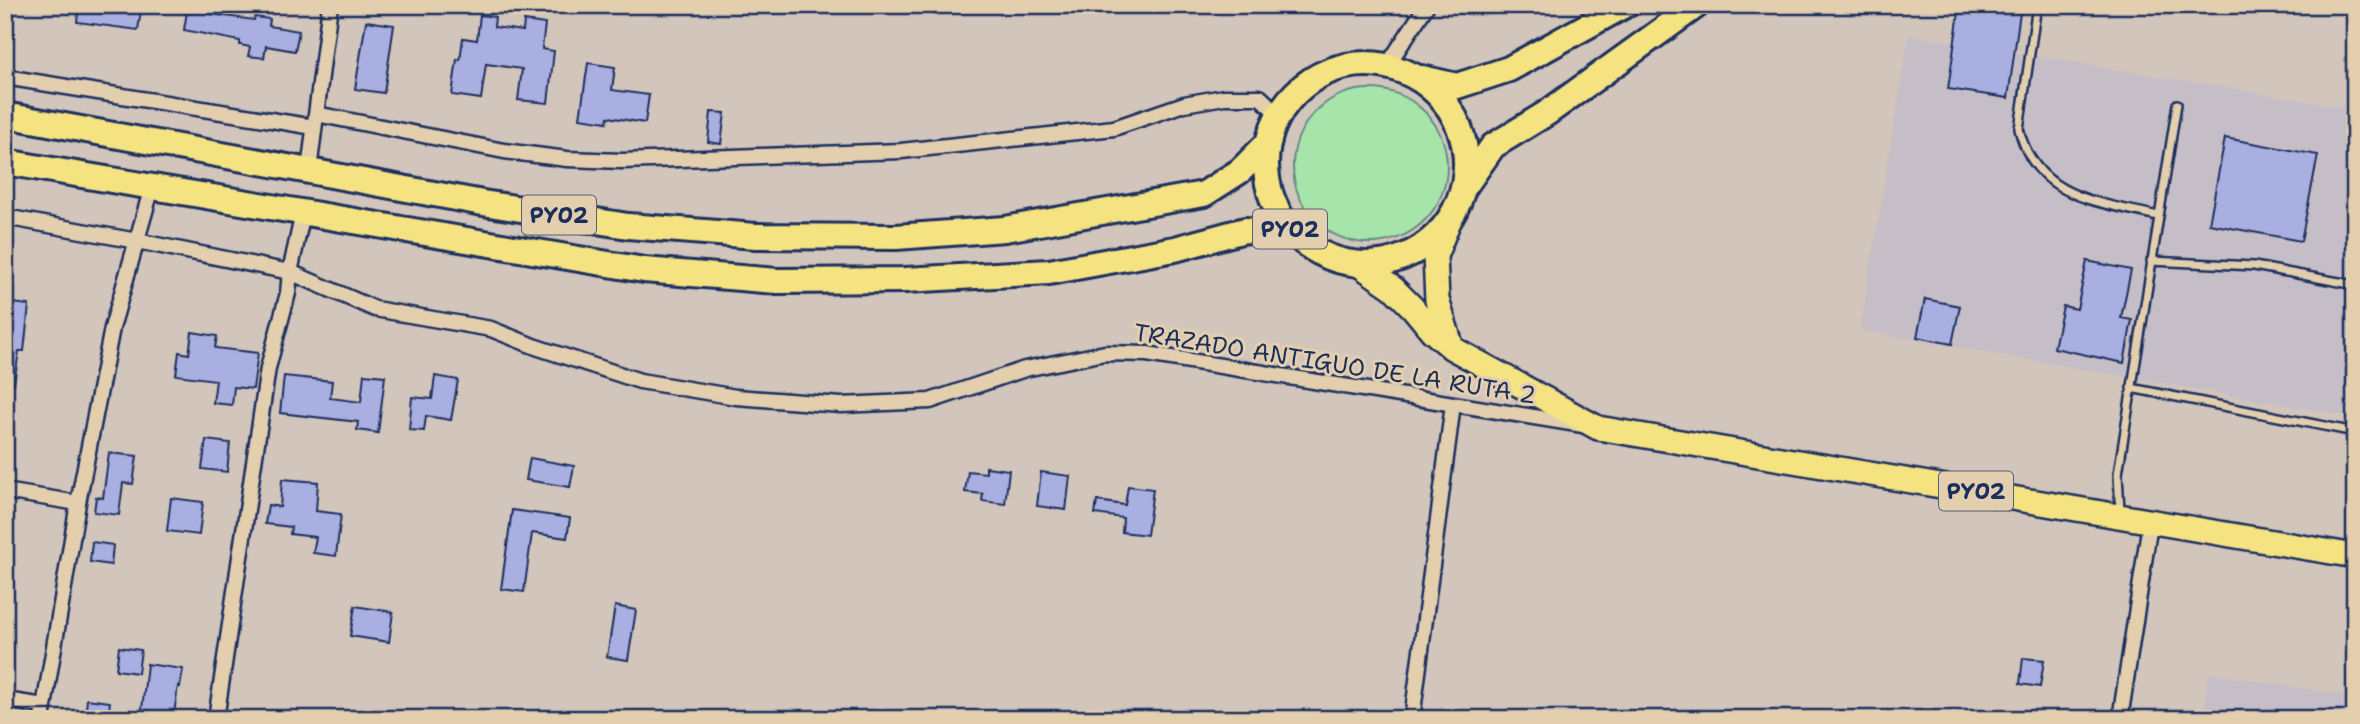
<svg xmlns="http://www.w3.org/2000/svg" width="2360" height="724" font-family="'Shantell Sans',sans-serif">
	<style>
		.built { fill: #c6bec7 }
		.green { fill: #a7e4aa; stroke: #618a84; stroke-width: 2 }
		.building { fill: #a9afe0; stroke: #1b2f5e; stroke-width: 2 }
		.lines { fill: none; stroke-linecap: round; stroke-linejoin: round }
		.service-casing { stroke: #1b2f5e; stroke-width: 12 }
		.minor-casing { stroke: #1b2f5e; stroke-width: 19 }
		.primary-casing { stroke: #1b2f5e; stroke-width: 28 }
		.trunk-casing { stroke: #1b2f5e; stroke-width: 30 }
		.service { stroke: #e3cfad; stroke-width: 7 }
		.minor { stroke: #e3cfad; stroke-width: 14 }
		.primary { stroke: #f5e382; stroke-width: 23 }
		.trunk { stroke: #f5e382; stroke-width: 24 }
		.labels { text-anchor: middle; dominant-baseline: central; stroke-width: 6; stroke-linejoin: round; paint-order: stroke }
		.shield { fill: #e3cfad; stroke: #575f76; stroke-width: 2 }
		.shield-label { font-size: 23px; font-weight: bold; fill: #1b2f5e }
		.street-label { font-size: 24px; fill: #1b2f5e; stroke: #e3cfad }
	</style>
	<rect width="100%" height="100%" fill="#d2c5bc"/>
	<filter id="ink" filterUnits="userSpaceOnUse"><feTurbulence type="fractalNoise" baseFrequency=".0143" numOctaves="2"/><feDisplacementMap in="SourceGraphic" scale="14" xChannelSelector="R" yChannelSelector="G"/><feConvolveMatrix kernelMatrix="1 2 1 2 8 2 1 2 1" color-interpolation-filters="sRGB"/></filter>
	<g filter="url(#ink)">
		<path class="built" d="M 1909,35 L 2355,109 L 2355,417 L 1860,330 Z
			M 2209,673 L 2355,697 L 2355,719 L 2202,719 Z"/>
		<path class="green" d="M1293 166a77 77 0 1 1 154 0a77 77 0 1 1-154 0Z"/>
		<path class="building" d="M 79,5 L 142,5 L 138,30 L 77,22 Z
			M 188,5 L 210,5 L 209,14 L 254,20 L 255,17 L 270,19 L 269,26 L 299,31 L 295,51 L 266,46 L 264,58 L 248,56 L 250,47 L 240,45 L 240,41 L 184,30 Z
			M 1960,5 L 2021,5 L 2008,98 L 1948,89 Z
			M 480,15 L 495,17 L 494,27 L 523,31 L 524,21 L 545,24 L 542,49 L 554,51 L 548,103 L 518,100 L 522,69 L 486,64 L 481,99 L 452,95 L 457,59 L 460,60 L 463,38 L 477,40 Z
			M 366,21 L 394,25 L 384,93 L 355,89 Z
			M 588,63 L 615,67 L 612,90 L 649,95 L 645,123 L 608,117 L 607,122 L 580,118 Z
			M 711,112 L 725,113 L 721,144 L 708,142 Z
			M 2225,138 L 2318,155 L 2301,241 L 2209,224 Z
			M 2087,261 L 2131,270 L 2121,318 L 2132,320 L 2124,363 L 2054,348 L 2063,306 L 2077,309 Z
			M 1925,299 L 1960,306 L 1952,344 L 1917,337 Z
			M 5,302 L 29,305 L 24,351 L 19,351 L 14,384 L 5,384 Z
			M 192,332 L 217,336 L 215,348 L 258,353 L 253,389 L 234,387 L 232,405 L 213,403 L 216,380 L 176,375 L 179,352 L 189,354 Z
			M 364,374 L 385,376 L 378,433 L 357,430 L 358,422 L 280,413 L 284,376 L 332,381 L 330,398 L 361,402 Z
			M 435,376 L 458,380 L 451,420 L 426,416 L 424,431 L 409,430 L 412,397 L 432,399 Z
			M 206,440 L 230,443 L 227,472 L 202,469 Z
			M 109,453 L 137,456 L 133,484 L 123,483 L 119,515 L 94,512 L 96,497 L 103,498 Z
			M 530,458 L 574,466 L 570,487 L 526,480 Z
			M 986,467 L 1009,470 L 1005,504 L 982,501 L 983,494 L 965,492 L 968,471 L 986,473 Z
			M 1041,472 L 1070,476 L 1066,510 L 1037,506 Z
			M 282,479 L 318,482 L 316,511 L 341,514 L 336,556 L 313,553 L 316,537 L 290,534 L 291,527 L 265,524 L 268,505 L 280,507 Z
			M 1128,486 L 1153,489 L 1147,535 L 1122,532 L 1123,518 L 1095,514 L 1097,501 L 1125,505 Z
			M 171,498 L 203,502 L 199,535 L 167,531 Z
			M 512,510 L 570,518 L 567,538 L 532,533 L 524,592 L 501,589 Z
			M 92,542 L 113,545 L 111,565 L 90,562 Z
			M 355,606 L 393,612 L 389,642 L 350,636 Z
			M 615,606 L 636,610 L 628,660 L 607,657 Z
			M 119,647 L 141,650 L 138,673 L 116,670 Z
			M 2023,658 L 2044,660 L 2040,687 L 2020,684 Z
			M 147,664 L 183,669 L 180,687 L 178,686 L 174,714 L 142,710 Z
			M 87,699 L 110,702 L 108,719 L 85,719 Z"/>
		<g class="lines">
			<defs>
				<path id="service" d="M 2037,5 L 2019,129 C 2036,199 2099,202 2158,216
					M 2151,261 L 2254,266 L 2355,285
					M 2131,388 L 2355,432
					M 2120,511 L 2118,474 L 2177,104"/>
				<path id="minor" d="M 1387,66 L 1427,5
					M 5,77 L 314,127
					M 316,114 L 504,151 L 567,159 L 622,161 L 901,151 L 1114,128 L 1184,104 L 1224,97 L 1260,97 L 1278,114
					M 309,170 L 330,5
					M 5,217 L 137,241 L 290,272 L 375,309 L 491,329 L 536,347 L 640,381 L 736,397 L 841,405 L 930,401 L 1025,369 L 1105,353 L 1147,354 L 1583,425
					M 5,491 L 78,503
					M 5,700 L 44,706
					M 42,719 L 78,503 L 112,328 L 152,187
					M 216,719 L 268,368 L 288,293 L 290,272 L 303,213
					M 1412,719 L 1453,404
					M 2120,719 L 2150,523"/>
				<path id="primary" d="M 1449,221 L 1435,256 L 1437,300 L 1452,348
					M 1358,264 L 1393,288 L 1413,308 L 1432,331 L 1452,348 L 1598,428 L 2355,556"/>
				<path id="trunk" d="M1266 164a100 100 0 1 1 200 0a100 100 0 1 1-200 0Z
					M 1422,78 L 1457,86 L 1509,69 L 1625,5
					M 5,115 L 483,203 L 628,226 L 756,236 L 896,237 L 1005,229 L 1204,194 L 1240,171 L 1267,144
					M 5,162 L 644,270 L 777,281 L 905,280 L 1049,272 L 1175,249 L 1245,230 L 1296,236
					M 1465,186 L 1493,146 L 1547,113 L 1697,5"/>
			</defs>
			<use href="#service" class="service-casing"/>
			<use href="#minor" class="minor-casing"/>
			<use href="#primary" class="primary-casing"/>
			<use href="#trunk" class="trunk-casing"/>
			<use href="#service" class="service"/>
			<use href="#minor" class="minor"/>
			<use href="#primary" class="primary"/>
			<use href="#trunk" class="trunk"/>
		</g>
	</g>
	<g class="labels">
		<g class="shield">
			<rect x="522" y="195.5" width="74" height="39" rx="5"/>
			<rect x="1253" y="209.5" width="74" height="39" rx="5"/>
			<rect x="1939" y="471.5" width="74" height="39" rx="5"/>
		</g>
		<g class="shield-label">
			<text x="559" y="215">PY02</text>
			<text x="1290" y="229">PY02</text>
			<text x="1976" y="491">PY02</text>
		</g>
		<g class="street-label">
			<text transform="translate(1335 364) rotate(9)">TRAZADO ANTIGUO DE LA RUTA 2</text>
		</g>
	</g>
	<rect width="2360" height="724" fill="none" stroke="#e3cfad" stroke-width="28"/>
	<rect x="14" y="14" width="2332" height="696" fill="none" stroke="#1b2f5e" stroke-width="2.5" filter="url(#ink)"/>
</svg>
